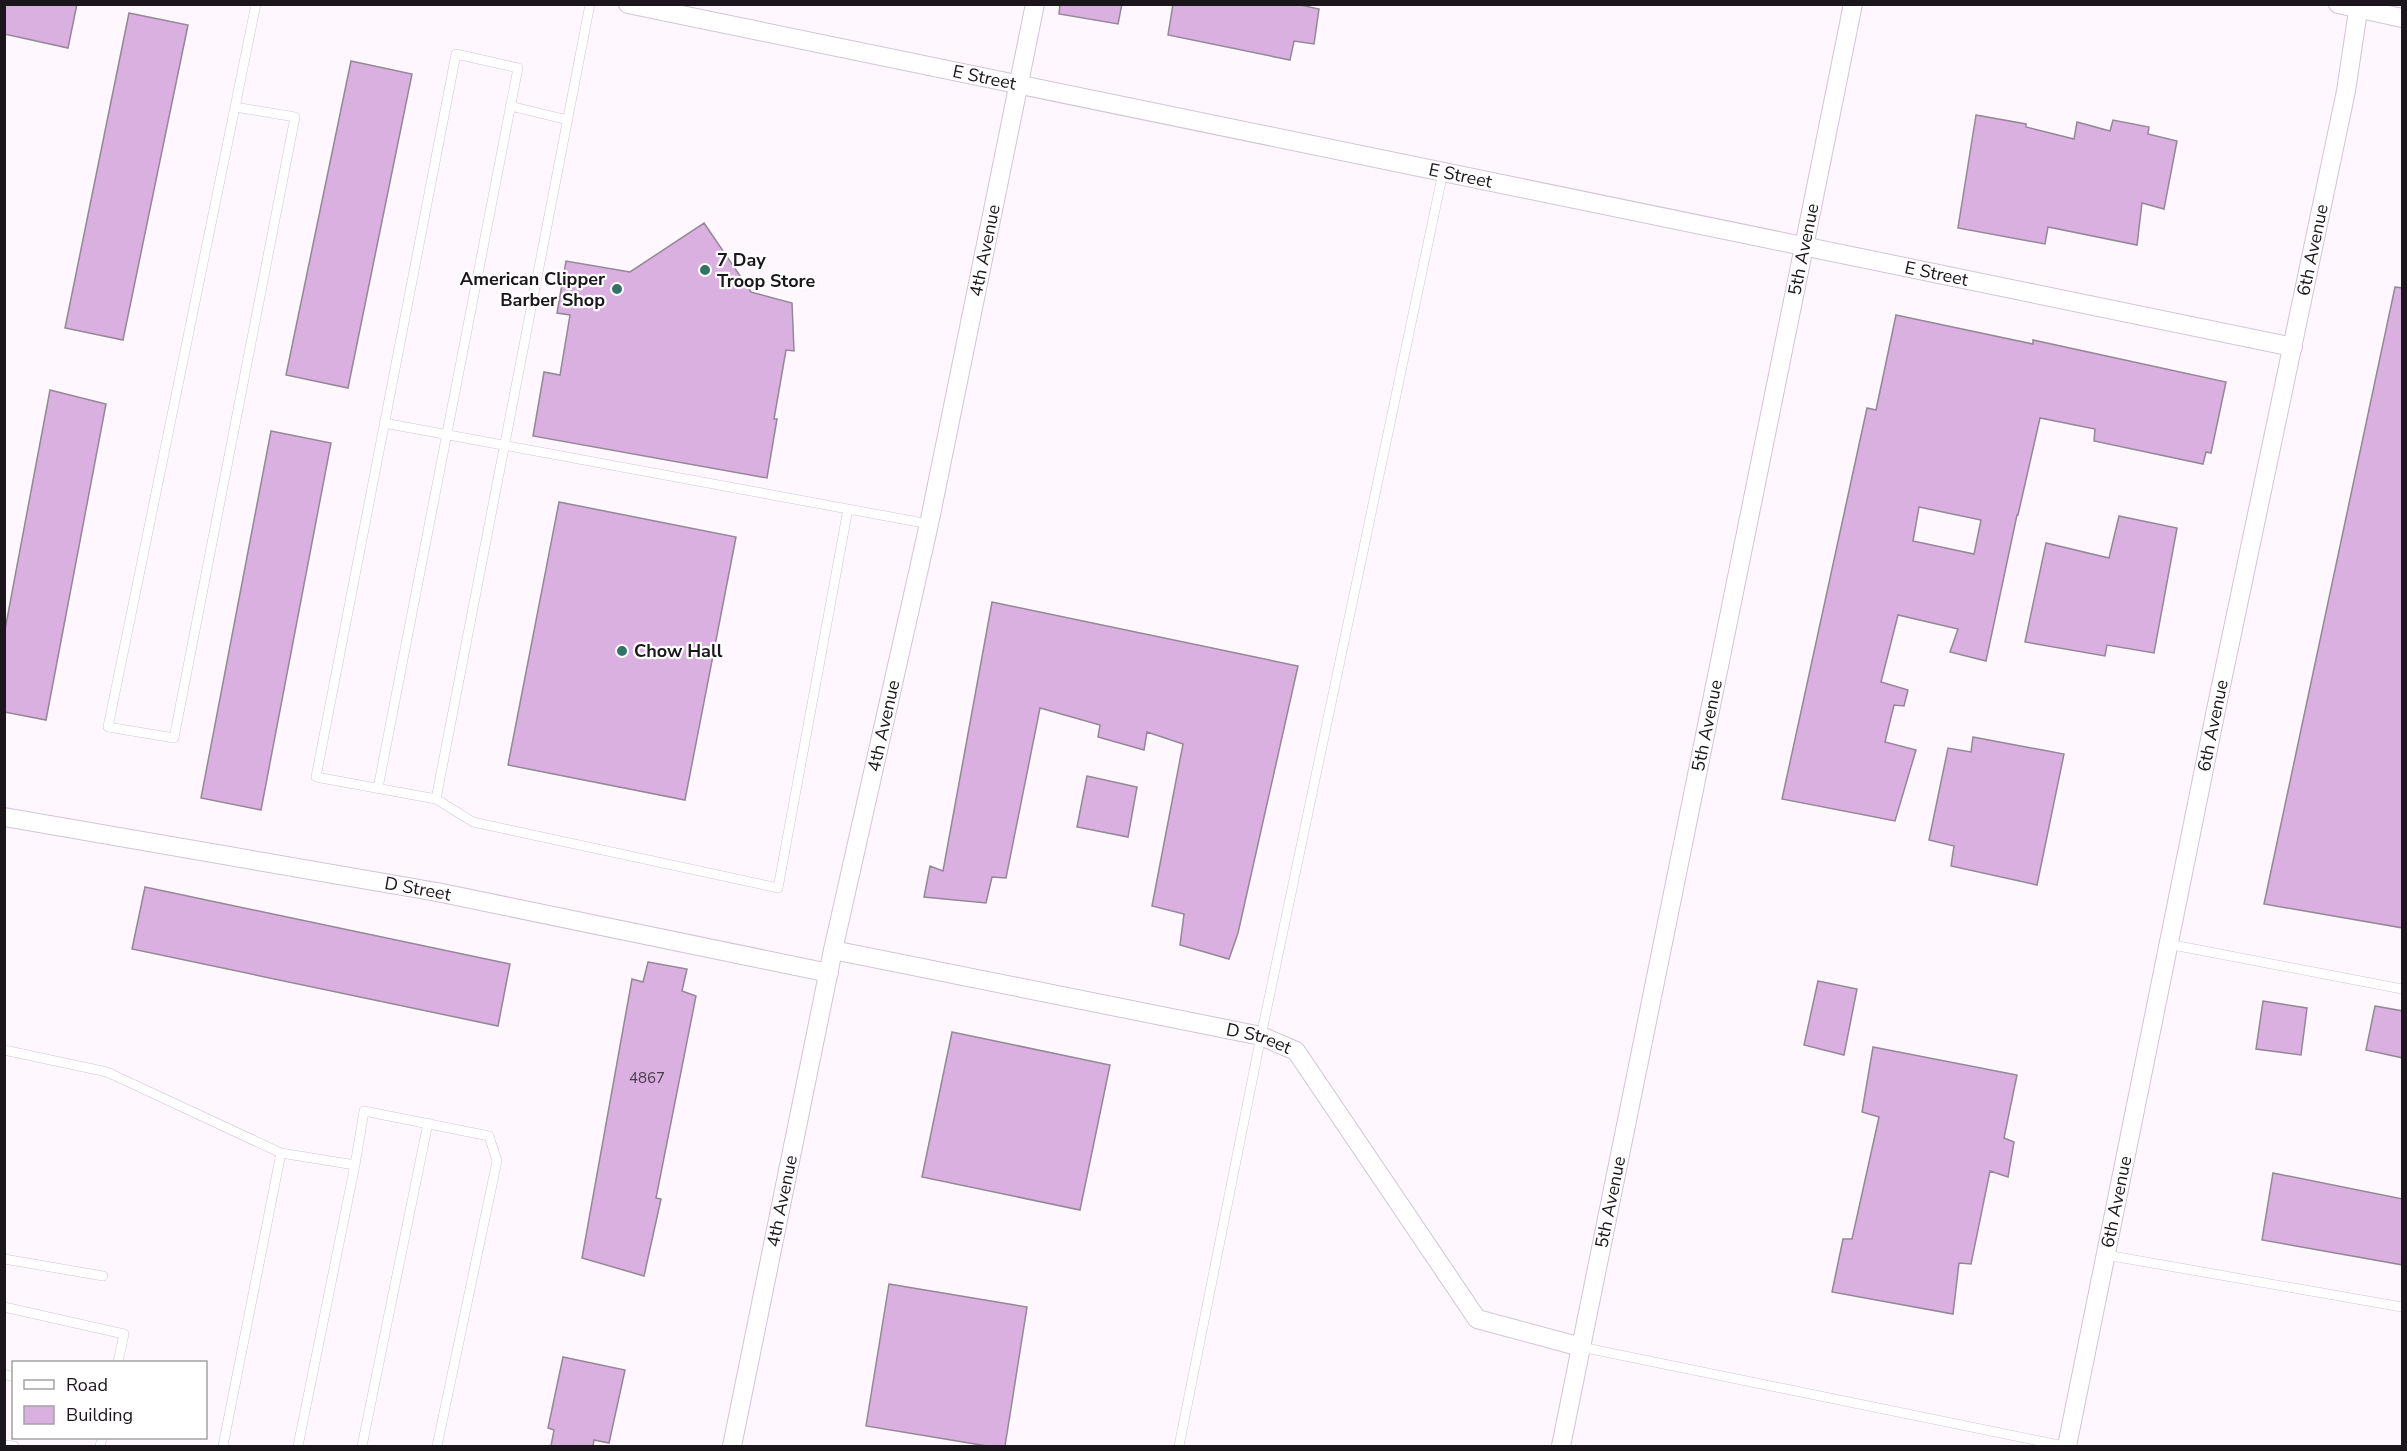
<svg xmlns="http://www.w3.org/2000/svg" width="2407" height="1451" font-family="'Nunito Sans',sans-serif">
	<style>
		.building { fill: #d9b0e0; stroke: #948796; stroke-width: 1.5; fill-rule: evenodd }
		.lines { fill: none; stroke-linecap: round; stroke-linejoin: round }
		.lane-casing { stroke: #d2c4d5; stroke-width: 10 }
		.street-casing { stroke: #d2c4d5; stroke-width: 20 }
		.lane { stroke: #fff; stroke-width: 9 }
		.street { stroke: #fff; stroke-width: 18 }
		.poi-dot { fill: #307466; stroke: #fff; stroke-width: 2 }
		.labels { text-anchor: middle; dominant-baseline: central; stroke-width: 4.5; stroke-linejoin: round; paint-order: stroke }
		.number-label { font-size: 15px; fill: #4a3c4c }
		.street-label { font-size: 18px; fill: #1a161b; stroke: #fff }
		.poi-label { font-size: 18px; font-weight: bold; fill: #1a161b; stroke: #fff; text-anchor: start }
	</style>
	<rect width="100%" height="100%" fill="#fef8fe"/>
	<path class="building" d="M 4,4 L 77,4 L 68,48 L 4,34 Z
		M 1060,4 L 1122,4 L 1118,24 L 1059,14 Z
		M 1173,4 L 1296,4 L 1319,9 L 1314,44 L 1294,41 L 1290,60 L 1168,35 Z
		M 129,13 L 188,25 L 123,340 L 65,328 Z
		M 351,61 L 412,74 L 348,388 L 286,375 Z
		M 1976,115 L 2026,124 L 2026,127 L 2074,139 L 2077,122 L 2110,131 L 2113,120 L 2149,127 L 2148,134 L 2177,141 L 2164,209 L 2142,203 L 2137,245 L 2048,227 L 2045,244 L 1958,228 Z
		M 704,223 L 751,292 L 792,303 L 794,351 L 786,350 L 774,419 L 777,419 L 767,478 L 533,436 L 544,372 L 560,375 L 570,315 L 557,313 L 566,261 L 630,272 Z
		M 2395,287 L 2403,288 L 2403,928 L 2264,904 Z
		M 1896,315 L 2033,344 L 2033,340 L 2226,382 L 2211,453 L 2206,452 L 2203,464 L 2094,441 L 2095,429 L 2040,418 L 2018,515 L 2017,515 L 1986,661 L 1950,652 L 1958,629 L 1898,615 L 1881,682 L 1908,690 L 1904,706 L 1894,705 L 1885,742 L 1916,750 L 1895,821 L 1782,799 L 1867,408 L 1876,410 ZM 1919,507 L 1981,520 L 1974,554 L 1913,541 Z
		M 50,390 L 106,404 L 46,720 L 4,712 L 4,635 Z
		M 271,431 L 331,443 L 261,810 L 201,798 Z
		M 559,502 L 736,537 L 685,800 L 508,765 Z
		M 2119,516 L 2177,528 L 2154,653 L 2107,645 L 2105,656 L 2025,642 L 2046,543 L 2109,558 Z
		M 992,602 L 1298,666 L 1238,933 L 1229,959 L 1180,945 L 1184,914 L 1152,906 L 1183,744 L 1147,732 L 1144,750 L 1098,737 L 1100,725 L 1040,708 L 1006,878 L 992,877 L 986,903 L 924,897 L 930,866 L 943,871 Z
		M 1973,737 L 2064,754 L 2037,885 L 1951,866 L 1954,846 L 1929,840 L 1948,748 L 1971,752 Z
		M 1087,776 L 1137,787 L 1128,837 L 1077,827 Z
		M 145,887 L 510,964 L 498,1026 L 132,949 Z
		M 648,962 L 687,969 L 682,991 L 696,996 L 656,1198 L 661,1199 L 644,1276 L 582,1258 L 632,979 L 643,982 Z
		M 1818,981 L 1857,989 L 1844,1055 L 1804,1045 Z
		M 2263,1001 L 2307,1008 L 2301,1055 L 2256,1049 Z
		M 2375,1006 L 2403,1011 L 2403,1058 L 2366,1050 Z
		M 952,1032 L 1110,1065 L 1080,1210 L 922,1177 Z
		M 1873,1047 L 2017,1075 L 2004,1138 L 2014,1142 L 2008,1177 L 1990,1171 L 1971,1264 L 1959,1263 L 1953,1314 L 1832,1292 L 1843,1239 L 1852,1239 L 1879,1117 L 1862,1112 Z
		M 2273,1173 L 2403,1199 L 2403,1265 L 2262,1240 Z
		M 889,1284 L 1027,1307 L 1005,1446 L 987,1446 L 866,1426 Z
		M 563,1357 L 625,1370 L 609,1443 L 594,1440 L 593,1446 L 551,1446 L 554,1430 L 548,1428 Z"/>
	<g class="lines">
		<defs>
			<path id="lane" d="M 510,106 L 568,120
				M 235,107 L 295,117 L 174,738 L 108,727 L 235,107 L 256,4
				M 384,423 L 929,524
				M 378,788 L 518,68 L 456,54 L 316,777 L 436,799 L 590,4
				M 436,799 L 473,822 L 778,888 L 848,509
				M 2168,944 L 2402,989
				M 4,1050 L 107,1072 L 281,1153 L 355,1165 L 364,1111 L 489,1136 L 497,1161 L 437,1446
				M 2106,1255 L 2402,1307
				M 4,1259 L 103,1276
				M 4,1307 L 124,1334 L 118,1362
				M 1581,1347 L 2064,1446
				M 4,1374 L 14,1377
				M 4,1445 L 14,1446
				M 100,1446 L 102,1438
				M 223,1446 L 281,1153
				M 298,1446 L 355,1165
				M 362,1446 L 428,1123
				M 1179,1446 L 1261,1036 L 1443,172"/>
			<g id="street">
				<path id="s1" d="M 628,4 L 2293,347"/>
				<path d="M 2338,4 L 2402,18"/>
				<path id="s2" d="M 4,817 L 437,892 L 829,973"/>
				<path id="s3" d="M 833,950 L 1261,1036 L 1296,1051 L 1477,1319 L 1581,1347"/>
				<path id="s4" d="M 732,1446 L 833,950 L 929,524 L 1035,4"/>
				<path id="s5" d="M 1561,1446 C 1658,966 1756,485 1853,4"/>
				<path id="s6" d="M 2067,1446 L 2218,700 L 2346,91 L 2359,4"/>
			</g>
		</defs>
		<use href="#lane" class="lane-casing"/>
		<use href="#street" class="street-casing"/>
		<use href="#lane" class="lane"/>
		<use href="#street" class="street"/>
	</g>
	<g class="poi-dot">
		<circle cx="705" cy="270" r="6"/>
		<circle cx="617" cy="289" r="6"/>
		<circle cx="622" cy="651" r="6"/>
	</g>
	<g class="labels">
		<g class="number-label">
			<text x="647" y="1078">4867</text>
		</g>
		<g class="street-label">
			<text stroke="none"><textPath href="#s1" startOffset="364">E Street</textPath></text>
			<text stroke="none"><textPath href="#s1" startOffset="850">E Street</textPath></text>
			<text stroke="none"><textPath href="#s5" startOffset="1221">5th Avenue</textPath></text>
			<text stroke="none"><textPath href="#s4" startOffset="1222">4th Avenue</textPath></text>
			<text stroke="none"><textPath href="#s6" startOffset="1221">6th Avenue</textPath></text>
			<text stroke="none"><textPath href="#s1" startOffset="1336">E Street</textPath></text>
			<text stroke="none"><textPath href="#s5" startOffset="735">5th Avenue</textPath></text>
			<text stroke="none"><textPath href="#s6" startOffset="735">6th Avenue</textPath></text>
			<text stroke="none"><textPath href="#s4" startOffset="736">4th Avenue</textPath></text>
			<text stroke="none"><textPath href="#s2" startOffset="420">D Street</textPath></text>
			<text stroke="none"><textPath href="#s3" startOffset="435">D Street</textPath></text>
			<text stroke="none"><textPath href="#s4" startOffset="250">4th Avenue</textPath></text>
			<text stroke="none"><textPath href="#s5" startOffset="249">5th Avenue</textPath></text>
			<text stroke="none"><textPath href="#s6" startOffset="249">6th Avenue</textPath></text>
		</g>
		<g class="poi-label">
			<text x="717" y="260">7 Day<tspan x="717" dy="21">Troop Store</tspan></text>
			<text x="605" y="279" text-anchor="end">American Clipper<tspan x="605" dy="21">Barber Shop</tspan></text>
			<text x="634" y="651">Chow Hall</text>
		</g>
	</g>
	<rect width="2407" height="1451" fill="none" stroke="#1a161b" stroke-width="12"/>
	<rect x="12" y="1361" width="195" height="78" fill="#ffffff" stroke="#a3a2a4" stroke-width="1.5"/>
	<rect x="24" y="1380" width="30" height="9" fill="#ffffff" stroke="#a3a2a4" stroke-width="1.5"/>
	<text x="66" y="1391" font-size="18" fill="#1a161b">Road</text>
	<rect x="24" y="1406" width="30" height="18" fill="#d9b0e0" stroke="#a3a2a4" stroke-width="1.5"/>
	<text x="66" y="1421" font-size="18" fill="#1a161b">Building</text>
</svg>
